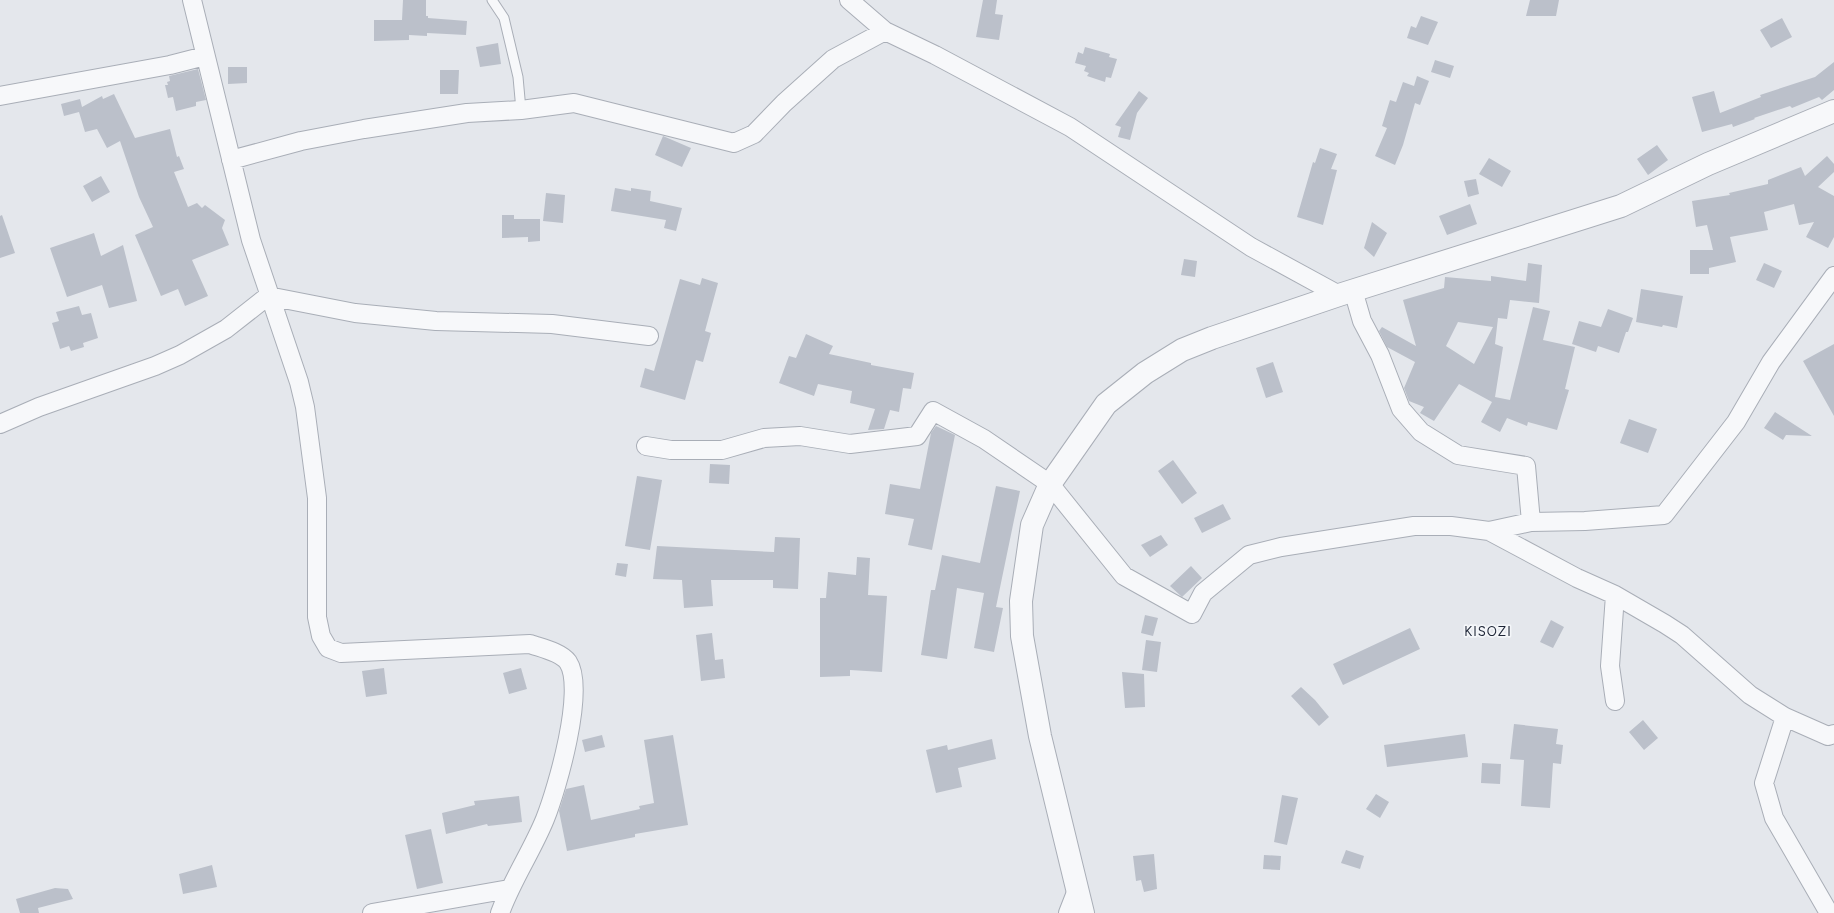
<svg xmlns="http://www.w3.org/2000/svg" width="1834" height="913" font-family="Figtree,sans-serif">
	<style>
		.building { fill: #bbc0ca; fill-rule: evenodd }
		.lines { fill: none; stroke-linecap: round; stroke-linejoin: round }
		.service-casing { stroke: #a9aeb7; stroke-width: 11 }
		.minor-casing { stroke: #a9aeb7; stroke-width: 20 }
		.tertiary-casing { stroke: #a9aeb7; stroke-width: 24 }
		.service { stroke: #f7f8fa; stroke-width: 9 }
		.minor { stroke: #f7f8fa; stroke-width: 18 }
		.tertiary { stroke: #f7f8fa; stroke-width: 22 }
		.labels { text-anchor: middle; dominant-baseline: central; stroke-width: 3.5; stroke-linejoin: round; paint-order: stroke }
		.quarter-label { font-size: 13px; letter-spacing: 1px; fill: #1d2536; stroke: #f4f6f9 }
	</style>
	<rect width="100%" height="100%" fill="#e4e7ec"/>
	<path class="building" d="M 403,0 L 426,0 L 426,16 L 428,16 L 428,18 L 467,21 L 466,35 L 427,33 L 427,36 L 409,35 L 409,40 L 374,41 L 374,20 L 402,20 Z
		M 983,0 L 997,0 L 995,14 L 1003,15 L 999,40 L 976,37 Z
		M 1530,0 L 1559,0 L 1556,16 L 1526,16 Z
		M 1421,16 L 1438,22 L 1428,45 L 1407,38 L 1411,26 L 1416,28 Z
		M 1782,18 L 1792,37 L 1771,48 L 1760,30 Z
		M 498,43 L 501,64 L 480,67 L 476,47 Z
		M 1085,47 L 1110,54 L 1109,57 L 1117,59 L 1111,78 L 1106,77 L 1105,82 L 1087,76 L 1089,73 L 1084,71 L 1086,66 L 1075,63 L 1078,52 L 1083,54 Z
		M 1435,60 L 1454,66 L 1450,78 L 1431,72 Z
		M 1834,62 L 1834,90 L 1822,100 L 1819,97 L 1792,108 L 1790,106 L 1754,118 L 1755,119 L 1733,127 L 1732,124 L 1702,132 L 1692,97 L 1714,91 L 1720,113 L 1761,97 L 1760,95 L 1815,77 Z
		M 228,67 L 247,67 L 247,83 L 228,84 Z
		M 198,69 L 206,100 L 196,102 L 196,106 L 176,111 L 173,97 L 168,98 L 165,85 L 168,85 L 167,82 L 170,81 L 169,76 Z
		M 440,70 L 459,70 L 458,94 L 440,94 Z
		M 1417,76 L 1429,81 L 1420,105 L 1415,103 L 1403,145 L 1395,165 L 1375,156 L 1387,128 L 1382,126 L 1390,100 L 1396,102 L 1403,82 L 1414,86 Z
		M 1139,91 L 1148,98 L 1137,113 L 1130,140 L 1118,137 L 1121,127 L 1115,125 Z
		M 114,94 L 135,138 L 170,129 L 177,157 L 179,156 L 184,169 L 174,172 L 188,207 L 197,203 L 202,208 L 205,205 L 225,220 L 222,228 L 229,245 L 192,260 L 208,296 L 185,306 L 178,289 L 161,296 L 135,235 L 153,227 L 139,197 L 120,141 L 107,148 L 97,129 L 85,132 L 79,112 L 64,116 L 61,104 L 80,99 L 82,107 L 102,96 L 103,99 Z
		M 663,136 L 691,148 L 682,167 L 655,155 Z
		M 1657,145 L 1668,160 L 1648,175 L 1637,159 Z
		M 1320,148 L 1337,154 L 1331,169 L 1337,170 L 1323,225 L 1297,217 L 1313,162 L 1315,163 Z
		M 1827,156 L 1834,164 L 1834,172 L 1818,187 L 1834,196 L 1834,237 L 1828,248 L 1806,237 L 1814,222 L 1799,225 L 1794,204 L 1764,212 L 1768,230 L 1730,237 L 1736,262 L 1709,268 L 1709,274 L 1690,274 L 1690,250 L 1713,250 L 1707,225 L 1696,227 L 1692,201 L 1730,195 L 1729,193 L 1768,184 L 1768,180 L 1801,167 L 1805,176 Z
		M 1489,158 L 1511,171 L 1502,187 L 1479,174 Z
		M 101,176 L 110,192 L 92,202 L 83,186 Z
		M 1476,179 L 1479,194 L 1468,197 L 1464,181 Z
		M 615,188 L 631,191 L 631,188 L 651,191 L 650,201 L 682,208 L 676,231 L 664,228 L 666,220 L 611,211 Z
		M 546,193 L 565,195 L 563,223 L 543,221 Z
		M 1470,204 L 1477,224 L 1447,235 L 1439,216 Z
		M 2,215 L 15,253 L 0,258 L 0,216 Z
		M 502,215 L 514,215 L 514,219 L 540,219 L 540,241 L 528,242 L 528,237 L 502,238 Z
		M 1372,222 L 1387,233 L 1374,257 L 1364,248 Z
		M 94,233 L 101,256 L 123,245 L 137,301 L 109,308 L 102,285 L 67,297 L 50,248 Z
		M 1184,259 L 1197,261 L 1195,277 L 1181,275 Z
		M 1528,263 L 1542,265 L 1539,303 L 1510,300 L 1507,319 L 1498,318 L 1495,344 L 1503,347 L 1495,397 L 1510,400 L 1533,307 L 1550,311 L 1543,340 L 1575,347 L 1565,389 L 1569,390 L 1557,430 L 1528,422 L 1527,426 L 1507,418 L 1500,432 L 1481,422 L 1492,402 L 1459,384 L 1434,421 L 1420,413 L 1424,407 L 1409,401 L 1404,388 L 1415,362 L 1387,347 L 1379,331 L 1382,327 L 1416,346 L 1403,300 L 1444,288 L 1445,277 L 1491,281 L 1491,276 L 1526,281 ZM 1458,322 L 1493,327 L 1474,364 L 1446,346 Z
		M 1764,263 L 1782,271 L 1774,288 L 1756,280 Z
		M 702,278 L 718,283 L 705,331 L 711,333 L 703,362 L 696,360 L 685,400 L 640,387 L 645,368 L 654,371 L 680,279 L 700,285 Z
		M 1641,289 L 1683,296 L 1677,328 L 1663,325 L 1662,327 L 1636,322 Z
		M 79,306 L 82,315 L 91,313 L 98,338 L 83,343 L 84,347 L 71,351 L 69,346 L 60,349 L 52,323 L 59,321 L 56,312 Z
		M 1608,309 L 1633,318 L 1628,332 L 1626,332 L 1619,353 L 1598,346 L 1596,352 L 1572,344 L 1579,321 L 1601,327 Z
		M 806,334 L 833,346 L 829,354 L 871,363 L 871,365 L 914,373 L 911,389 L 903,388 L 899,412 L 890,410 L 884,429 L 868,430 L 875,409 L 850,403 L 852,391 L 818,384 L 814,396 L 779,383 L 789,356 L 796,358 Z
		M 1834,344 L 1834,416 L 1803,361 Z
		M 1273,362 L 1283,392 L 1266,398 L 1256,368 Z
		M 1775,412 L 1812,436 L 1786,435 L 1783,440 L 1764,428 Z
		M 1629,419 L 1657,429 L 1648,453 L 1620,443 Z
		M 936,426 L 955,435 L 932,550 L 908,545 L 914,519 L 885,514 L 890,484 L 920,489 L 931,433 Z
		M 1173,460 L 1197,493 L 1182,504 L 1158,471 Z
		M 710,464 L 730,465 L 729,484 L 709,483 Z
		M 637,476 L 662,480 L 650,550 L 625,546 Z
		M 996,486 L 1020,491 L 996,607 L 1003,608 L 994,652 L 974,648 L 984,593 L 957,588 L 947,659 L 921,655 L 931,590 L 935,590 L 942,555 L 980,563 Z
		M 1223,504 L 1231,519 L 1202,533 L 1194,518 Z
		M 1161,535 L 1168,545 L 1150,557 L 1141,545 Z
		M 775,537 L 800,538 L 798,589 L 773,588 L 773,580 L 711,580 L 713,606 L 684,608 L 682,580 L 653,579 L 657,546 L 774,552 Z
		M 857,557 L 870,558 L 868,595 L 887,596 L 882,672 L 850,670 L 850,676 L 820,677 L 820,598 L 826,598 L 828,572 L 856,575 Z
		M 617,563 L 628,564 L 626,577 L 615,575 Z
		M 1191,566 L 1202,578 L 1182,597 L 1170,586 Z
		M 1145,615 L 1158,618 L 1153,636 L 1141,633 Z
		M 1551,620 L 1564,627 L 1553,648 L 1540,642 Z
		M 1410,628 L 1420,649 L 1343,685 L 1333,664 Z
		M 712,633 L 715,660 L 723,659 L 725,678 L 701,681 L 696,635 Z
		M 1146,640 L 1161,642 L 1157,672 L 1142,670 Z
		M 384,668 L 387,694 L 366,697 L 362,671 Z
		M 521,668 L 527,689 L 509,694 L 503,673 Z
		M 1122,672 L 1144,674 L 1145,707 L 1125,708 Z
		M 1301,687 L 1315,700 L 1329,717 L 1319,726 L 1291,696 Z
		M 1643,720 L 1658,738 L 1644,750 L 1629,732 Z
		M 1514,724 L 1558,729 L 1556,744 L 1563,745 L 1561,764 L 1553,763 L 1550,808 L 1521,806 L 1524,760 L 1510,759 Z
		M 1465,734 L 1468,757 L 1387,767 L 1384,745 Z
		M 602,735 L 605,747 L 585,752 L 582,740 Z
		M 673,735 L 688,825 L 635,834 L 635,837 L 567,851 L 559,811 L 566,789 L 584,785 L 591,820 L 640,809 L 639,806 L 654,803 L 644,740 Z
		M 992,739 L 996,759 L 958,768 L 962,787 L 936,793 L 926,750 L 947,745 L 948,750 Z
		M 1482,763 L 1501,764 L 1500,784 L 1481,783 Z
		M 1376,794 L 1389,802 L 1380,818 L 1366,809 Z
		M 1282,795 L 1298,798 L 1287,845 L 1274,842 Z
		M 519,796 L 522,822 L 488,826 L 487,824 L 446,834 L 442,813 L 475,805 L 474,801 Z
		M 431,829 L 443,883 L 417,889 L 405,835 Z
		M 1346,850 L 1364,856 L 1360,869 L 1341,863 Z
		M 1154,854 L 1157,889 L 1144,892 L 1141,880 L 1136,881 L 1133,856 Z
		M 1264,855 L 1281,856 L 1280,870 L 1263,869 Z
		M 212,865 L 217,887 L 183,894 L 179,874 Z
		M 55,888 L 68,889 L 73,899 L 38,908 L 39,913 L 20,913 L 16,899 Z"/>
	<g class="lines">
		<defs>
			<path id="service" d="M 492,0 L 504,18 L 518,77 L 521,110"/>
			<path id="minor" d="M 192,0 L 251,240 L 299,382 L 305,407 L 317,498 L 317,617 L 321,636 L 328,648 L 341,653 L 530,644 C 541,648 561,652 568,662 C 586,689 557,789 545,819 C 532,851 512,880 500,913
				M 849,0 L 885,31 L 935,55 L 1070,127 L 1251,247 L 1339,295
				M 0,96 L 170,65 L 205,56
				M 231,160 L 301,141 L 364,129 L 467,113 L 521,110 L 574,103 L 734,143 L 754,134 L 784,103 L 833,59 L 885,31
				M 1353,290 L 1362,321 L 1380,355 L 1401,409 L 1421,432 L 1458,455 L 1526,466 L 1531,522
				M 0,424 L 39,407 L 155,366 L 180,355 L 226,329 L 268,296 L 355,313 L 436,321 L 552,324 L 649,336
				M 646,446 L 671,450 L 722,450 L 764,438 L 800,436 L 850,444 L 917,436 L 933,411 L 984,439 L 1050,484 L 1124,576 L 1192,614 L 1203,593 L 1249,555 L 1281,547 L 1414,526 L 1451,526 L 1489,531 L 1577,578 L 1615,595 L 1665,624 L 1682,635 L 1750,695 L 1785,717 L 1828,736 L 1834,734
				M 1489,531 L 1531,522 L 1585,521 L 1664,515 L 1736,422 L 1771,362 L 1834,276
				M 1615,595 L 1610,666 L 1615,701
				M 1785,717 L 1764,783 L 1774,818 L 1829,913
				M 372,913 L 509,889
				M 1068,913 L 1077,890"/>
			<path id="tertiary" d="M 1083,913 L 1040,736 L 1022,636 L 1021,601 L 1032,525 L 1050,484 L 1106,404 L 1145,373 L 1182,350 L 1212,338 L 1339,295 L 1621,206 L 1708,164 L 1834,111"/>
		</defs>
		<use href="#service" class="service-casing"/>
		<use href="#minor" class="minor-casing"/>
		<use href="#tertiary" class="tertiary-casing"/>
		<use href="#service" class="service"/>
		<use href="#minor" class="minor"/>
		<use href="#tertiary" class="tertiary"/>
	</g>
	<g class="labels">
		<g class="quarter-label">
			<text x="1488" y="631">KISOZI</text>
		</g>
	</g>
</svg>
